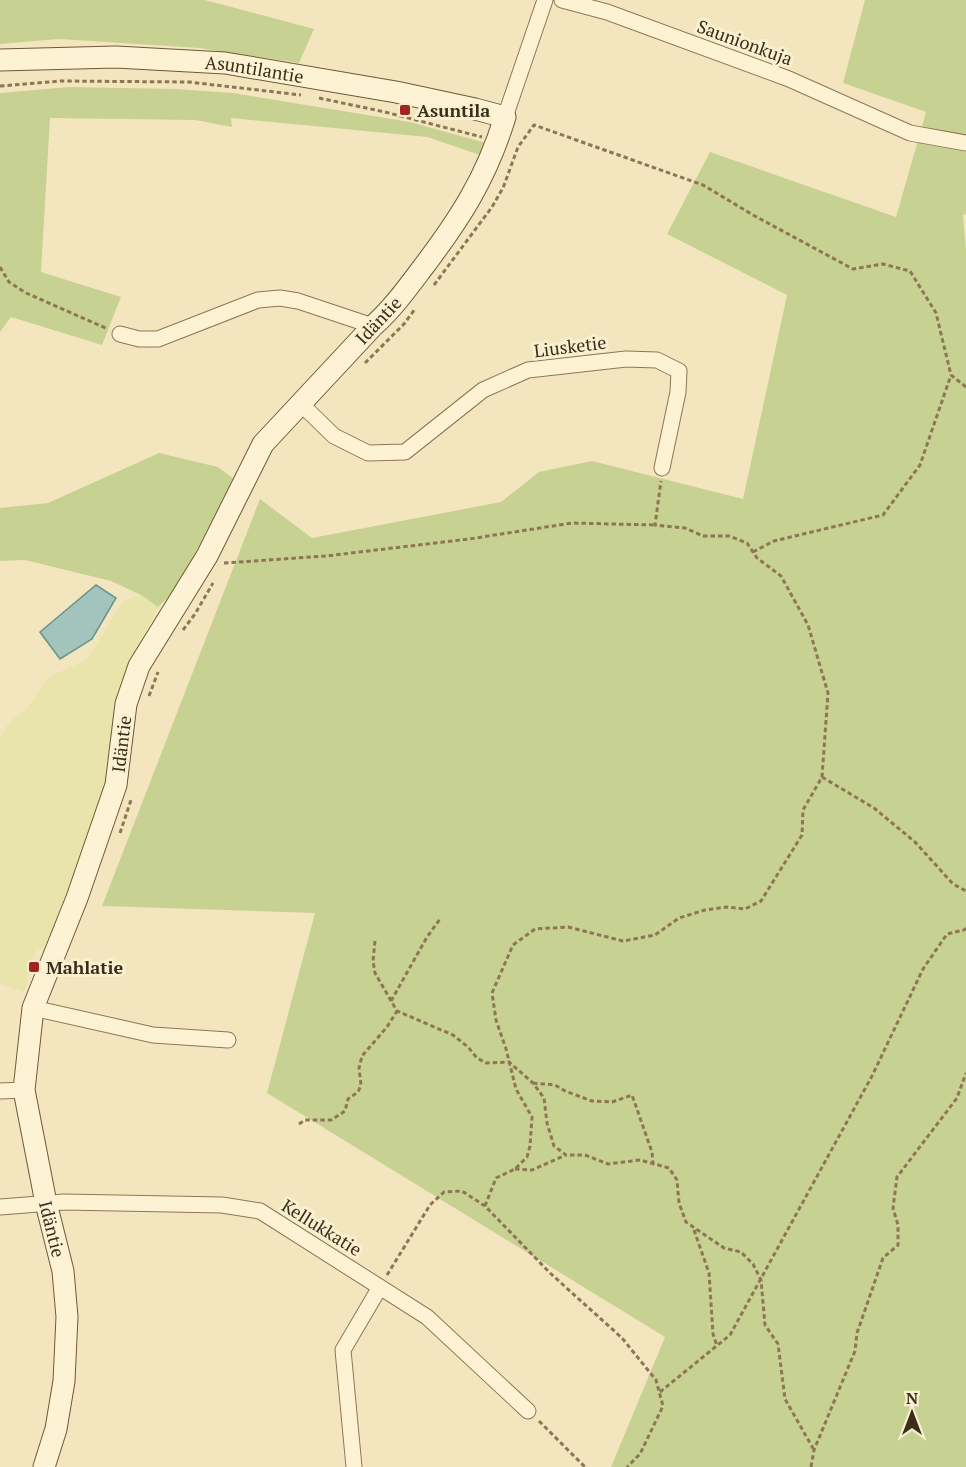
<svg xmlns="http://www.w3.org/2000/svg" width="966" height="1467" font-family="'PT Serif',serif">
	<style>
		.farmland { fill: #e9e3ac }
		.green { fill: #c7d292 }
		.water { fill: #a3c4bc; stroke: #69938b; stroke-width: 1.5 }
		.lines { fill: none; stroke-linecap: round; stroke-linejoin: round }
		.street-casing { stroke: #8e7655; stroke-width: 17 }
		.secondary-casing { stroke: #705738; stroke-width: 23 }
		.path { stroke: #8e7655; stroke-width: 3; stroke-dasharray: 4.5 3; stroke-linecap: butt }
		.street { stroke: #fdf3d4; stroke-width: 15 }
		.secondary { stroke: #fdf3d4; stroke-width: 21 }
		.poi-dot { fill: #a4241e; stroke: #f9f0d0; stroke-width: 2 }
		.labels { text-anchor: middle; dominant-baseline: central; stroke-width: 6; stroke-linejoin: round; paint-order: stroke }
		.street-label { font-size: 18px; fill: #3c2d1b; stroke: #f9f0d0 }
		.poi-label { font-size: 18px; font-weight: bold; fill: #3c2d1b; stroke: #f9f0d0; text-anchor: start }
	</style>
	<rect width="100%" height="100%" fill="#f3e6bf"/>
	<path class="farmland" d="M 141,595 L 158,607 L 134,655 L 107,782 L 45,952 L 36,947 L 24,993 L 0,983 L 0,737 L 11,720 L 26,710 L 49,677 L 88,659 L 123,601 Z"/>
	<path class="green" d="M 0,0 L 205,0 L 314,29 L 299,63 L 199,48 L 59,39 L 0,44 Z
		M 865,0 L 966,0 L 966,214 L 963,215 L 966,250 L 966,1467 L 611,1467 L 665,1337 L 267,1093 L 315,913 L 102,906 L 260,499 L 312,538 L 501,502 L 539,472 L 592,461 L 743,499 L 787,295 L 667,234 L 710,152 L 896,217 L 926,112 L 843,83 Z
		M 69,87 L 175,89 L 233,93 L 410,122 L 486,143 L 483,156 L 427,137 L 231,118 L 232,127 L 195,120 L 50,118 L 41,272 L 121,297 L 102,345 L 11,317 L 0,332 L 0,93 Z
		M 159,453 L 218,467 L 234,479 L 176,590 L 158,607 L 141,595 L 111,581 L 25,560 L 0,561 L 0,508 L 48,503 Z"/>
	<path class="water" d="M 96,585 L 116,598 L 92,639 L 60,659 L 40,632 Z"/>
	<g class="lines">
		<defs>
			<path id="street" d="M 562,0 L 607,12 L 789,79 L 910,133 L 966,143
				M 505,117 L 545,0
				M 120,334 L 139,339 L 158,339 L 258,300 L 280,298 L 298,301 L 373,326
				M 300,403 L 334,436 L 368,453 L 405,452 L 483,390 L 528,370 L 626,359 L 657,360 L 679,371 L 678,392 L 662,468
				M 33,1008 L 153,1035 L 228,1040
				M 0,1091 L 24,1090
				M 0,1207 L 64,1202 L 222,1205 L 260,1211 L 427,1317 L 528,1411
				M 354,1467 L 343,1350 L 380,1287"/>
			<g id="secondary">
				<path id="s1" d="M 0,60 L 116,57 L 225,63 L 396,92 L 475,109 L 505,117 C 486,179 459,220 421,270 C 406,290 392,309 373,326 L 263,444 L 207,556 L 139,666 L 126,704 L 116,785 L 77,898 L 33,1008 L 24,1090 L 46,1203 L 63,1271 L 67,1317 L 64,1381 L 56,1429 L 44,1467"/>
			</g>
		</defs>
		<use href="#street" class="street-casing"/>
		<use href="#secondary" class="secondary-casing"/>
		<path class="path" d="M 0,86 L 61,81 L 189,82 L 301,95
			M 319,98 L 385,112 L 482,137
			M 0,267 L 9,282 L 26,293 L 108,329
			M 434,285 L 492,207 L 503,188 L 518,147 L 534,125 L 703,185 L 753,215 L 853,269 L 883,264 L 910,271 L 936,313 L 951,375 L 966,387
			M 365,363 L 404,324 L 415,309
			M 753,552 L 774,541 L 883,515 L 920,465 L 951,375
			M 224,563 L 326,556 L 469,539 L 572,523 L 655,525
			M 183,630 L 195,614 L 213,583
			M 149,696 L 158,672
			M 822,777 L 874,808 L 915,842 L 953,884 L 966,891
			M 120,833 L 131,800
			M 375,941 L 373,961 L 375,973 L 397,1011 L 453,1035 L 468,1047 L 477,1058 L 486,1063 L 509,1062 L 533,1083 L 544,1098 L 547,1123 L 554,1146 L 566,1155 L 585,1155 L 608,1164 L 640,1160 L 669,1168 L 677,1180 L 679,1203 L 686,1222 L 724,1248 L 741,1252 L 753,1264 L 761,1280 L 765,1325 L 778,1344 L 785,1399 L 814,1450
			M 391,1001 L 427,937 L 440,919
			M 533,1083 L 555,1085 L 565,1091 L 592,1101 L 612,1102 L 632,1095 L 652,1152 L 653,1163
			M 299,1124 L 305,1120 L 331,1120 L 345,1111 L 348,1099 L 358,1092 L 361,1085 L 359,1068 L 362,1056 L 387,1027 L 397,1011
			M 515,1169 L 532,1170 L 566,1155
			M 485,1206 L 496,1178 L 515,1169 L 527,1157 L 530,1146 L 532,1117 L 516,1089 L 506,1049 L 496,1020 L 492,993 L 513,945 L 535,929 L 568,927 L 623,941 L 655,935 L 679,918 L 705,910 L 727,907 L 745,909 L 761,901 L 802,835 L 803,810 L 822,777 L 828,693 L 808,625 L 781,576 L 757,558 L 747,543 L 729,536 L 703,536 L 685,528 L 655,525 L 661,481
			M 694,1230 L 709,1273 L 713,1334 L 717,1346
			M 387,1275 L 430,1205 L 444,1192 L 462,1191 L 485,1206 L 550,1273 L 622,1338 L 656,1380 L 663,1406 L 640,1454 L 627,1467
			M 660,1392 L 730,1335 L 872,1076 L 923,969 L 947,934 L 964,930 L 966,928
			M 539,1421 L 585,1467
			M 811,1467 L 814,1450 L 855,1351 L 857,1333 L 883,1258 L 898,1245 L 898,1225 L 893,1208 L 897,1177 L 957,1098 L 966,1073"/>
		<use href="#street" class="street"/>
		<use href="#secondary" class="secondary"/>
	</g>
	<g class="poi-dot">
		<rect x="399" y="104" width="12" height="12" rx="3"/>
		<rect x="28" y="961" width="12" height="12" rx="3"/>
	</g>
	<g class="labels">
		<g class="street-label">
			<text transform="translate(745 42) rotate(20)">Saunionkuja</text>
			<text stroke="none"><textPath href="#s1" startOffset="255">Asuntilantie</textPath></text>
			<text transform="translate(378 320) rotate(-47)">Idäntie</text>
			<text transform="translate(570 346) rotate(-7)">Liusketie</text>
			<text transform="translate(121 744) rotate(-83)">Idäntie</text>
			<text transform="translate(322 1227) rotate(32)">Kellukkatie</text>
			<text stroke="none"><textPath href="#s1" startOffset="1760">Idäntie</textPath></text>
		</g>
		<g class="poi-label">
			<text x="417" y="110">Asuntila</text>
			<text x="46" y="967">Mahlatie</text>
		</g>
	</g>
	<g transform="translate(912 1413)" stroke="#f9f0d0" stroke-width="4.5" paint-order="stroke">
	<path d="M0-4.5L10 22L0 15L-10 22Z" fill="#3c2d1b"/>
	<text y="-9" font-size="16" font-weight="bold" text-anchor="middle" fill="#3c2d1b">N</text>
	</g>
</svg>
